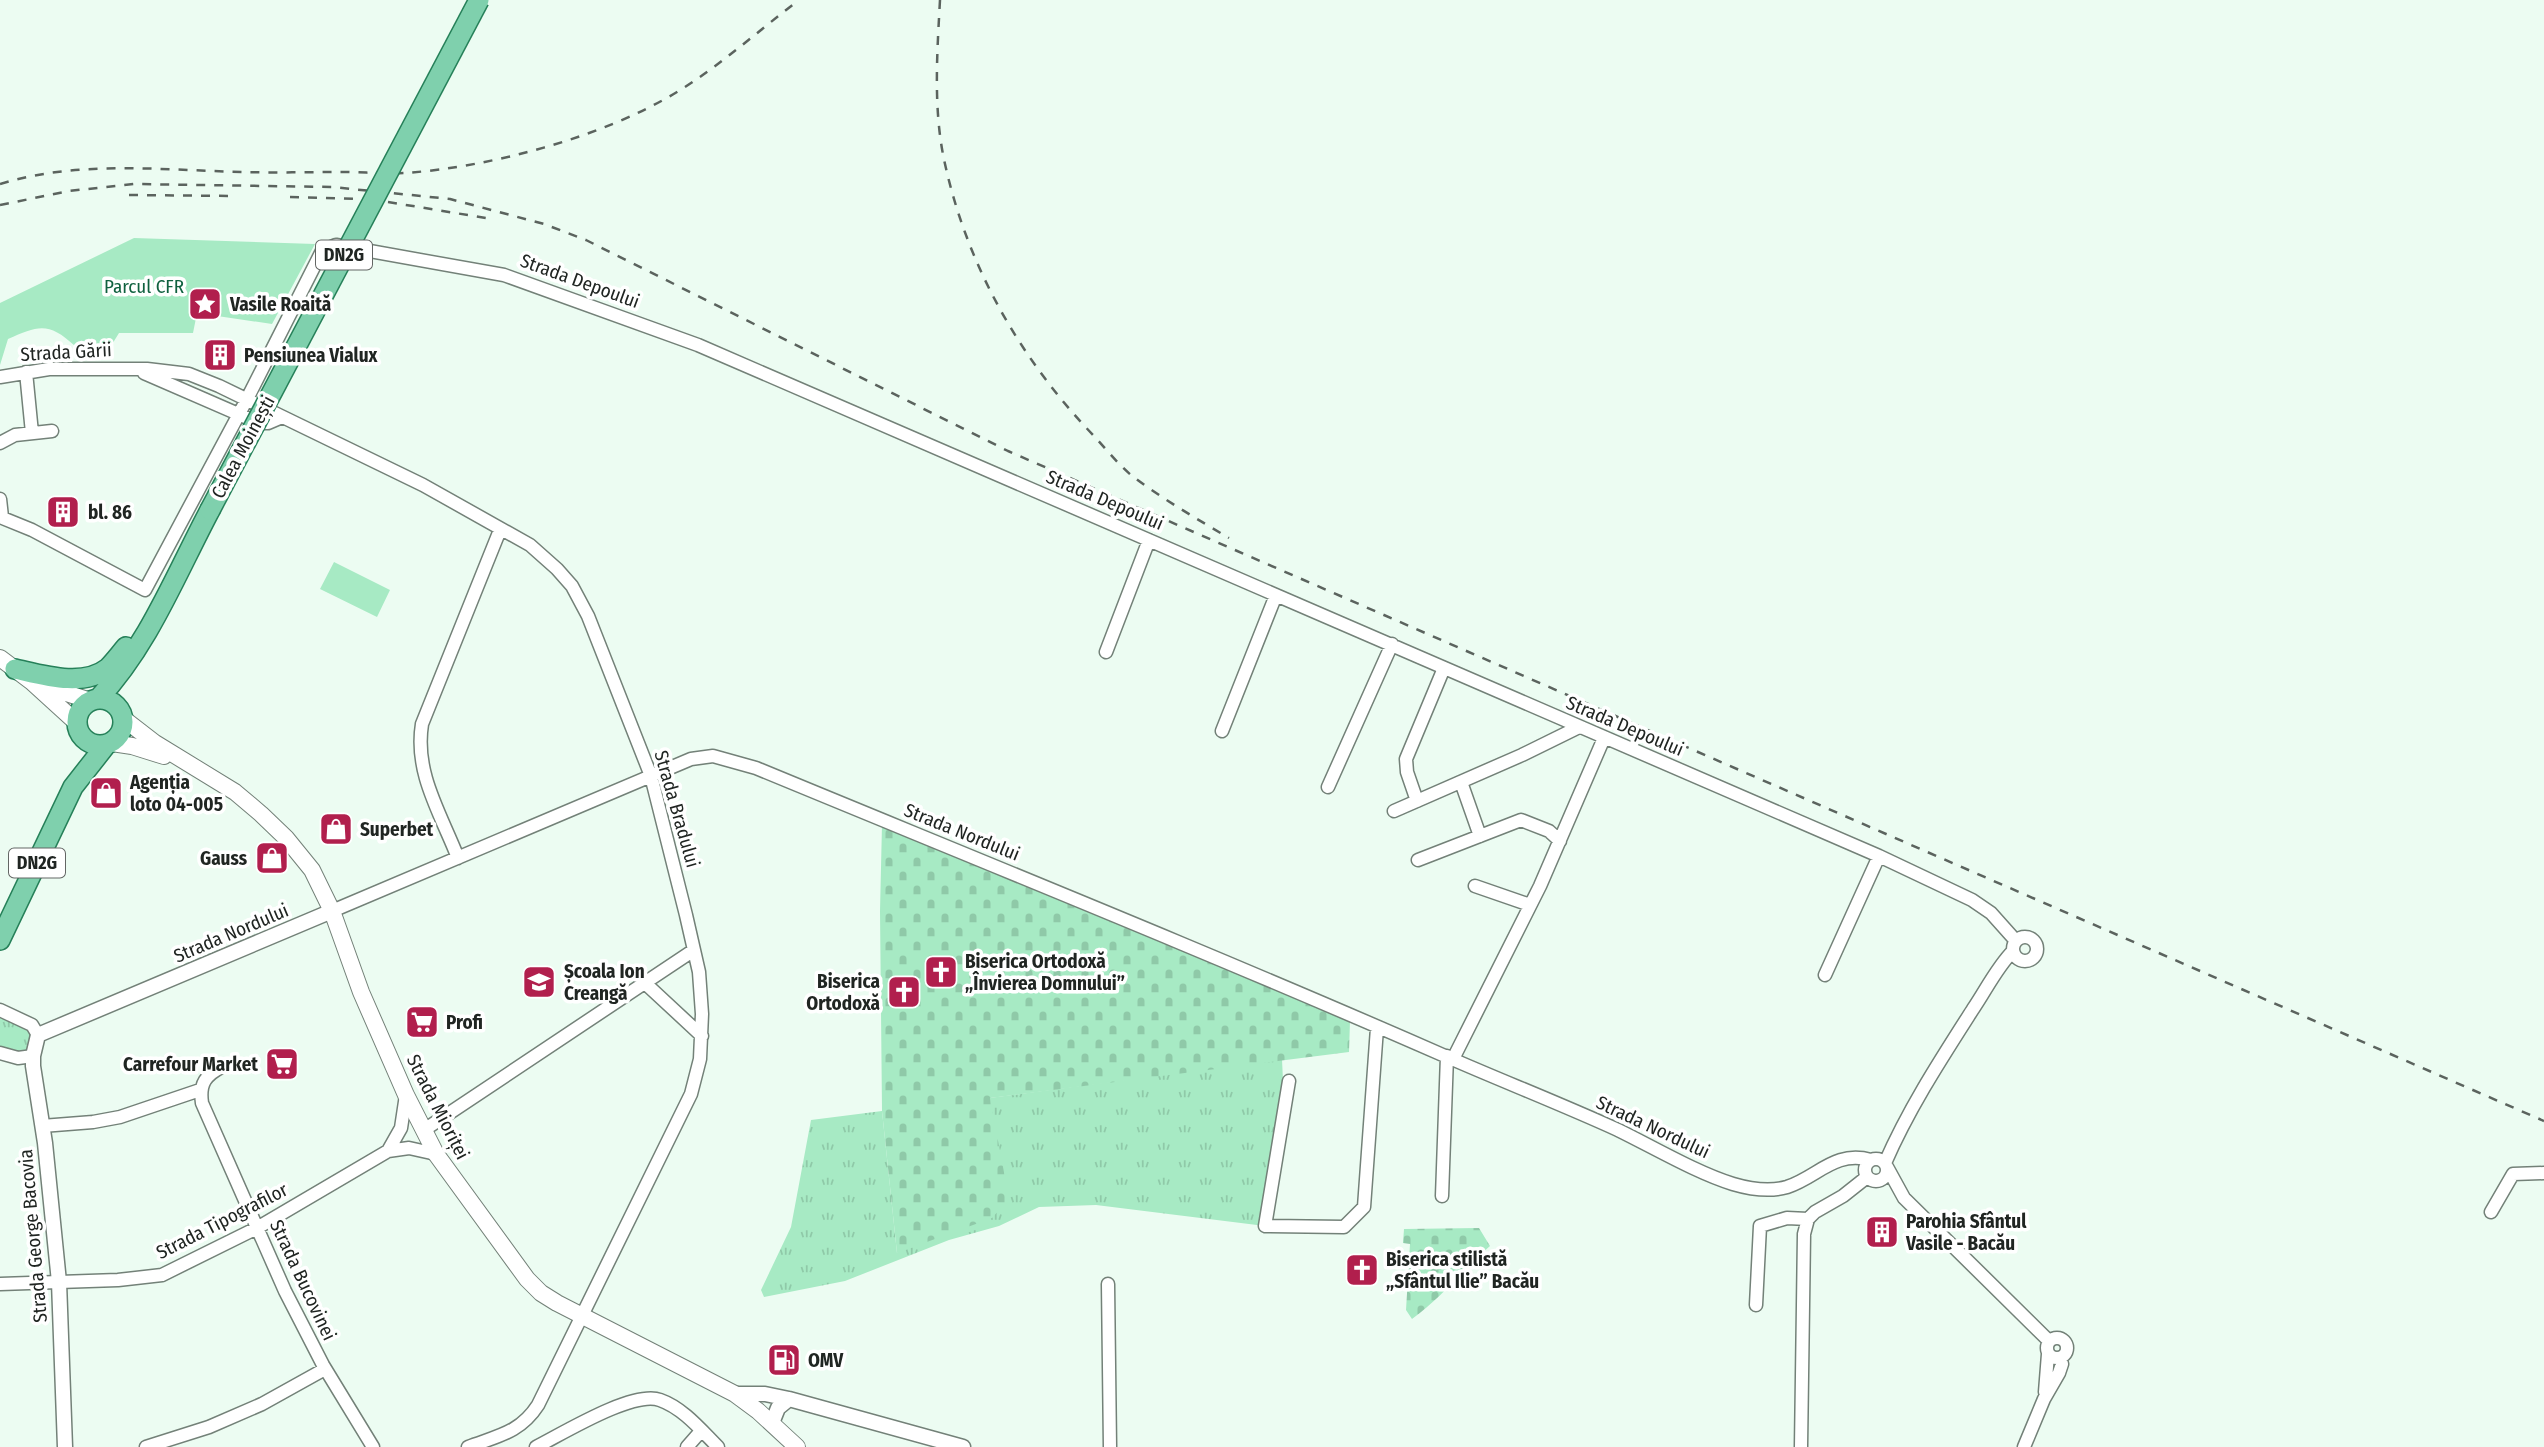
<svg xmlns="http://www.w3.org/2000/svg" width="2544" height="1447" font-family="'Fira Sans Condensed',sans-serif">
	<style>
		.grass { fill: url(#grass-tufts) }
		.cemetery { fill: url(#cemetery-stones) }
		.park { fill: #a7eac4 }
		.lines { fill: none; stroke-linecap: round; stroke-linejoin: round }
		.minor-casing { stroke: #738178; stroke-width: 15 }
		.tertiary-casing { stroke: #738178; stroke-width: 17 }
		.secondary-casing { stroke: #738178; stroke-width: 18 }
		.primary-casing { stroke: #268059; stroke-width: 22 }
		.minor { stroke: #fff; stroke-width: 12 }
		.tertiary { stroke: #fff; stroke-width: 14 }
		.secondary { stroke: #fff; stroke-width: 16 }
		.primary { stroke: #7fd0ad; stroke-width: 19 }
		.rail { stroke: #5b635e; stroke-width: 2.5; stroke-dasharray: 9 9; stroke-linecap: butt }
		.primary-bridge-casing { stroke: #268059; stroke-width: 22; stroke-linecap: butt }
		.primary-bridge { stroke: #7fd0ad; stroke-width: 19 }
		.labels { text-anchor: middle; dominant-baseline: central; stroke-width: 7; stroke-linejoin: round; paint-order: stroke }
		.shield { fill: #fff; stroke: #636664; stroke-width: 2 }
		.shield-label { font-size: 18px; font-weight: bold; fill: #202522 }
		.street-label { font-size: 19px; fill: #202522; stroke: #fff }
		.park-label { font-size: 19px; fill: #0f613f; stroke: #fff }
		.poi-label { font-size: 19px; font-weight: bold; fill: #202522; stroke: #fff; text-anchor: start }
	</style>
	<defs>
		<pattern id="grass-tufts" width="24" height="20" patternUnits="userSpaceOnUse" patternTransform="scale(1.75)"><rect width="24" height="20" fill="#a7eac4"/><path d="M3 7l-1-3M5 7V3M7 7l1-3M15 17l-1-3M17 17v-4M19 17l1-3" fill="none" stroke="#8fc9a8"/></pattern>
		<pattern id="cemetery-stones" width="16" height="16" patternUnits="userSpaceOnUse" patternTransform="scale(1.75)"><rect width="16" height="16" fill="#a7eac4"/><path d="M2 7V4a2 2 0 0 1 4 0v3zM10 15v-3a2 2 0 0 1 4 0v3z" fill="#8fc9a8"/></pattern>
	</defs>
	<rect width="100%" height="100%" fill="#ecfcf2"/>
	<path class="grass" d="M 0,1010 L 32,1025 L 33,1056 L 0,1052 Z
		M 1282,1059 L 1283,1081 L 1265,1226 L 1096,1205 L 1039,1207 L 999,1226 L 949,1240 L 845,1281 L 764,1297 L 761,1290 L 791,1227 L 811,1120 L 882,1111 L 897,1253 L 989,1098 Z"/>
	<path class="cemetery" d="M 882,824 L 1350,1021 L 1349,1052 L 990,1098 L 1009,1199 L 992,1218 L 897,1253 L 882,1111 L 880,911 Z
		M 1479,1228 L 1490,1246 C 1463,1270 1441,1298 1412,1319 L 1406,1310 L 1410,1244 L 1403,1243 L 1404,1229 Z"/>
	<path class="park" d="M 134,238 L 315,244 L 272,324 L 197,313 L 193,333 L 119,333 L 111,346 L 75,346 C 49,322 39,325 8,339 L 0,365 L 0,303 Z
		M 334,562 L 390,590 L 377,617 L 320,589 Z"/>
	<g class="lines">
		<defs>
			<path id="minor" d="M 26,372 L 32,433
				M 144,373 L 259,423 L 268,423 L 282,417
				M 0,377 L 49,369 L 147,369 L 189,374 L 219,386 L 423,485 L 530,545 L 557,569 L 572,586 L 588,616 L 651,776 L 686,915 L 699,972 L 702,1014 L 700,1059 L 691,1094 L 538,1405 C 520,1433 497,1436 468,1447
				M 0,443 L 15,435 L 52,431
				M 0,499 L 2,517
				M 0,517 L 32,530 L 145,590 L 247,399 L 322,251 L 336,245 L 504,275 L 698,345 L 1879,856 L 1972,900 L 1991,913 L 2016,941
				M 1106,652 L 1149,540
				M 1222,731 L 1276,595
				M 1461,782 L 1480,836
				M 1328,787 L 1392,644
				M 1417,801 L 1407,772 L 1406,759 L 1444,668
				M 1394,811 L 1522,755 L 1579,727
				M 458,858 C 441,814 414,773 422,724 L 500,530
				M 1418,860 L 1521,820 L 1549,831 L 1560,841
				M 1475,886 L 1530,905
				M 332,911 L 691,759 L 713,756 L 756,768 C 986,863 1217,956 1445,1056 C 1502,1081 1561,1104 1618,1130 C 1653,1147 1697,1173 1733,1184 C 1750,1189 1770,1192 1787,1187 C 1818,1177 1834,1150 1871,1160
				M2013 949a12 12 0 1 1 24 0a12 12 0 1 1-24 0Z
				M 1825,975 L 1879,856
				M 646,984 L 702,1036
				M 0,1010 L 32,1025 L 38,1035
				M 0,1053 L 18,1058 L 33,1056
				M 1453,1059 L 1540,886 L 1604,738
				M 223,1066 C 206,1075 199,1083 202,1103 L 285,1291 L 323,1365 L 373,1447
				M 1289,1081 L 1265,1226 L 1344,1227 L 1364,1207 L 1377,1028
				M 42,1126 L 93,1122 L 120,1117 L 200,1090
				M 424,1130 L 694,950
				M 388,1151 L 401,1128 L 406,1095
				M1865 1170a11 11 0 1 1 22 0a11 11 0 1 1-22 0Z
				M 1885,1163 C 1909,1108 1941,1059 1973,1009 C 1986,990 1997,967 2013,951
				M 1887,1167 L 1904,1198 L 2049,1341
				M 1442,1196 L 1447,1056
				M 2491,1212 L 2513,1174 L 2544,1173
				M 1808,1219 L 1815,1212 L 1843,1196 L 1867,1177
				M 0,1284 L 118,1280 L 162,1275 L 257,1228 L 388,1151 L 409,1148 L 436,1154
				M 1108,1284 L 1110,1447
				M 1756,1305 L 1760,1226 L 1787,1218 L 1808,1219
				M2047 1348a10 10 0 1 1 20 0a10 10 0 1 1-20 0Z
				M 2045,1392 L 2048,1354
				M 146,1447 L 209,1427 L 262,1404 L 325,1369
				M 536,1447 C 562,1434 633,1390 660,1400 C 683,1408 701,1430 718,1447
				M 687,1447 L 701,1431
				M 1801,1447 L 1804,1234 L 1808,1219
				M 2024,1447 L 2044,1399 L 2059,1373 L 2062,1364 L 2060,1358"/>
			<path id="tertiary" d="M 735,1394 L 765,1394 L 789,1399 L 963,1447
				M 772,1423 L 778,1408 L 789,1399
				M 65,1447 L 59,1282 L 45,1143 L 33,1066 L 33,1056 L 38,1035 L 332,911"/>
			<path id="secondary" d="M 0,658 L 32,682 L 77,723
				M 41,685 L 91,701
				M 124,719 L 155,743 L 235,792 L 261,814 L 286,838 L 312,870 L 332,911 L 361,992 L 406,1095 L 436,1154 L 527,1279 L 541,1293 L 557,1303 L 735,1394 L 758,1411 L 797,1447
				M 112,743 L 132,746 L 164,756"/>
			<path id="primary" d="M 15,669 C 42,675 83,688 108,668 C 114,662 120,654 126,647
				M77 722a23 23 0 1 1 46 0a23 23 0 1 1-46 0Z
				M 98,699 C 148,646 176,574 210,510
				M 0,940 L 73,787 L 106,745"/>
		</defs>
		<use href="#minor" class="minor-casing"/>
		<use href="#tertiary" class="tertiary-casing"/>
		<use href="#secondary" class="secondary-casing"/>
		<use href="#primary" class="primary-casing"/>
		<use href="#minor" class="minor"/>
		<use href="#tertiary" class="tertiary"/>
		<use href="#secondary" class="secondary"/>
		<use href="#primary" class="primary"/>
		<path class="rail" d="M 940,0 C 937,55 933,111 945,164 C 968,268 1021,360 1094,436 C 1106,449 1118,464 1131,475 C 1161,498 1197,519 1229,538
			M 0,184 C 78,160 161,170 242,172 C 275,173 309,172 342,172 C 363,172 384,174 405,173 C 491,167 603,137 677,92 C 721,65 758,31 799,0
			M 129,195 L 234,196
			M 290,197 L 360,199
			M 388,202 L 492,219
			M 0,205 L 69,191 L 134,184 L 332,187 L 450,199 L 544,224 L 586,240 L 1008,451 L 2544,1121"/>
		<defs>
			<path id="primary-bridge" d="M 210,510 L 479,0"/>
		</defs>
		<use href="#primary-bridge" class="primary-bridge-casing"/>
		<use href="#primary-bridge" class="primary-bridge"/>
	</g>
	<defs>
		<symbol id="sight-square" viewBox="-11 -11 22 22"><rect x="-9" y="-9" width="18" height="18" rx="4" fill="#b11f4d" stroke="#fff"/><path d="M0-6L1.8-2.2L6-1.7L2.9 1.2L3.7 5.4L0 3.3L-3.7 5.4L-2.9 1.2L-6-1.7L-1.8-2.2Z" fill="#fff"/></symbol>
		<symbol id="building-square" viewBox="-11 -11 22 22"><rect x="-9" y="-9" width="18" height="18" rx="4" fill="#b11f4d" stroke="#fff"/><path d="M-4-6H4V6H1V3H-1V6H-4ZM-2.5-4.3h1.7v1.8h-1.7ZM.8-4.3h1.7v1.8H.8ZM-2.5-1h1.7V.8h-1.7ZM.8-1h1.7V.8H.8Z" fill="#fff"/></symbol>
		<symbol id="shop-square" viewBox="-11 -11 22 22"><rect x="-9" y="-9" width="18" height="18" rx="4" fill="#b11f4d" stroke="#fff"/><path d="M-5-2.5h2.3a2.7 3.5 0 0 1 5.4 0H5L5.5 6h-11ZM-1.5-2.5h3a1.5 2.3 0 0 0-3 0Z" fill="#fff"/></symbol>
		<symbol id="church-square" viewBox="-11 -11 22 22"><rect x="-9" y="-9" width="18" height="18" rx="4" fill="#b11f4d" stroke="#fff"/><path d="M-1.2-6h2.4v3.5h3.3v2.4h-3.3V6h-2.4V-.1h-3.3v-2.4h3.3Z" fill="#fff"/></symbol>
		<symbol id="school-square" viewBox="-11 -11 22 22"><rect x="-9" y="-9" width="18" height="18" rx="4" fill="#b11f4d" stroke="#fff"/><path d="M0-5L7-2L0 1L-7-2ZM-4 1L0 2.5L4 1V4Q0 6-4 4Z" fill="#fff"/></symbol>
		<symbol id="supermarket-square" viewBox="-11 -11 22 22"><rect x="-9" y="-9" width="18" height="18" rx="4" fill="#b11f4d" stroke="#fff"/><path d="M-6-5.5h2.5l.6 2H6L4.5 2H-2.5L-4.4-4H-6ZM-1.5 3.2a1.3 1.3 0 1 0 .1 0ZM3 3.2a1.3 1.3 0 1 0 .1 0Z" fill="#fff"/></symbol>
		<symbol id="fuel-square" viewBox="-11 -11 22 22"><rect x="-9" y="-9" width="18" height="18" rx="4" fill="#b11f4d" stroke="#fff"/><path d="M-5.5-6h7V0h2V4h1.3V-2.5L3-4.5l.8-.8L6-3V5H2.5V1h-1V6h-7ZM-4.2-4.7v3.2H.2V-4.7Z" fill="#fff"/></symbol>
	</defs>
	<g fill-rule="evenodd">
		<use href="#sight-square" x="186" y="285" width="38" height="38"/>
		<use href="#building-square" x="201" y="336" width="38" height="38"/>
		<use href="#building-square" x="44" y="493" width="38" height="38"/>
		<use href="#shop-square" x="87" y="774" width="38" height="38"/>
		<use href="#shop-square" x="317" y="810" width="38" height="38"/>
		<use href="#shop-square" x="253" y="839" width="38" height="38"/>
		<use href="#church-square" x="922" y="953" width="38" height="38"/>
		<use href="#school-square" x="520" y="963" width="38" height="38"/>
		<use href="#church-square" x="885" y="973" width="38" height="38"/>
		<use href="#supermarket-square" x="403" y="1003" width="38" height="38"/>
		<use href="#supermarket-square" x="263" y="1045" width="38" height="38"/>
		<use href="#building-square" x="1863" y="1213" width="38" height="38"/>
		<use href="#church-square" x="1343" y="1251" width="38" height="38"/>
		<use href="#fuel-square" x="765" y="1341" width="38" height="38"/>
	</g>
	<g class="labels">
		<g class="shield">
			<rect x="316" y="240.5" width="56" height="29" rx="5"/>
			<rect x="9" y="848.5" width="56" height="29" rx="5"/>
		</g>
		<g class="shield-label">
			<text x="344" y="255">DN2G</text>
			<text x="37" y="863">DN2G</text>
		</g>
		<g class="street-label">
			<text transform="translate(580 281) rotate(20)">Strada Depoului</text>
			<text transform="translate(66 352) rotate(-3)">Strada Gării</text>
			<text transform="translate(243 447) rotate(-62)">Calea Moinești</text>
			<text transform="translate(1105 500) rotate(23)">Strada Depoului</text>
			<text transform="translate(1625 726) rotate(23)">Strada Depoului</text>
			<text transform="translate(677 809) rotate(74)">Strada Bradului</text>
			<text transform="translate(962 832) rotate(22)">Strada Nordului</text>
			<text transform="translate(231 933) rotate(-23)">Strada Nordului</text>
			<text transform="translate(438 1107) rotate(63)">Strada Mioriței</text>
			<text transform="translate(1653 1127) rotate(25)">Strada Nordului</text>
			<text transform="translate(222 1221) rotate(-27)">Strada Tipografilor</text>
			<text transform="translate(33 1236) rotate(-95)">Strada George Bacovia</text>
			<text transform="translate(303 1280) rotate(65)">Strada Bucovinei</text>
		</g>
		<g class="park-label">
			<text x="144" y="286">Parcul CFR</text>
		</g>
		<g class="poi-label">
			<text x="230" y="304">Vasile Roaită</text>
			<text x="244" y="355">Pensiunea Vialux</text>
			<text x="88" y="512">bl. 86</text>
			<text x="130" y="782">Agenția<tspan x="130" dy="22">loto 04-005</tspan></text>
			<text x="360" y="829">Superbet</text>
			<text x="247" y="858" text-anchor="end">Gauss</text>
			<text x="965" y="961">Biserica Ortodoxă<tspan x="965" dy="22">„Învierea Domnului”</tspan></text>
			<text x="564" y="971">Școala Ion<tspan x="564" dy="22">Creangă</tspan></text>
			<text x="880" y="981" text-anchor="end">Biserica<tspan x="880" dy="22">Ortodoxă</tspan></text>
			<text x="446" y="1022">Profi</text>
			<text x="258" y="1064" text-anchor="end">Carrefour Market</text>
			<text x="1906" y="1221">Parohia Sfântul<tspan x="1906" dy="22">Vasile - Bacău</tspan></text>
			<text x="1386" y="1259">Biserica stilistă<tspan x="1386" dy="22">„Sfântul Ilie” Bacău</tspan></text>
			<text x="808" y="1360">OMV</text>
		</g>
	</g>
</svg>
